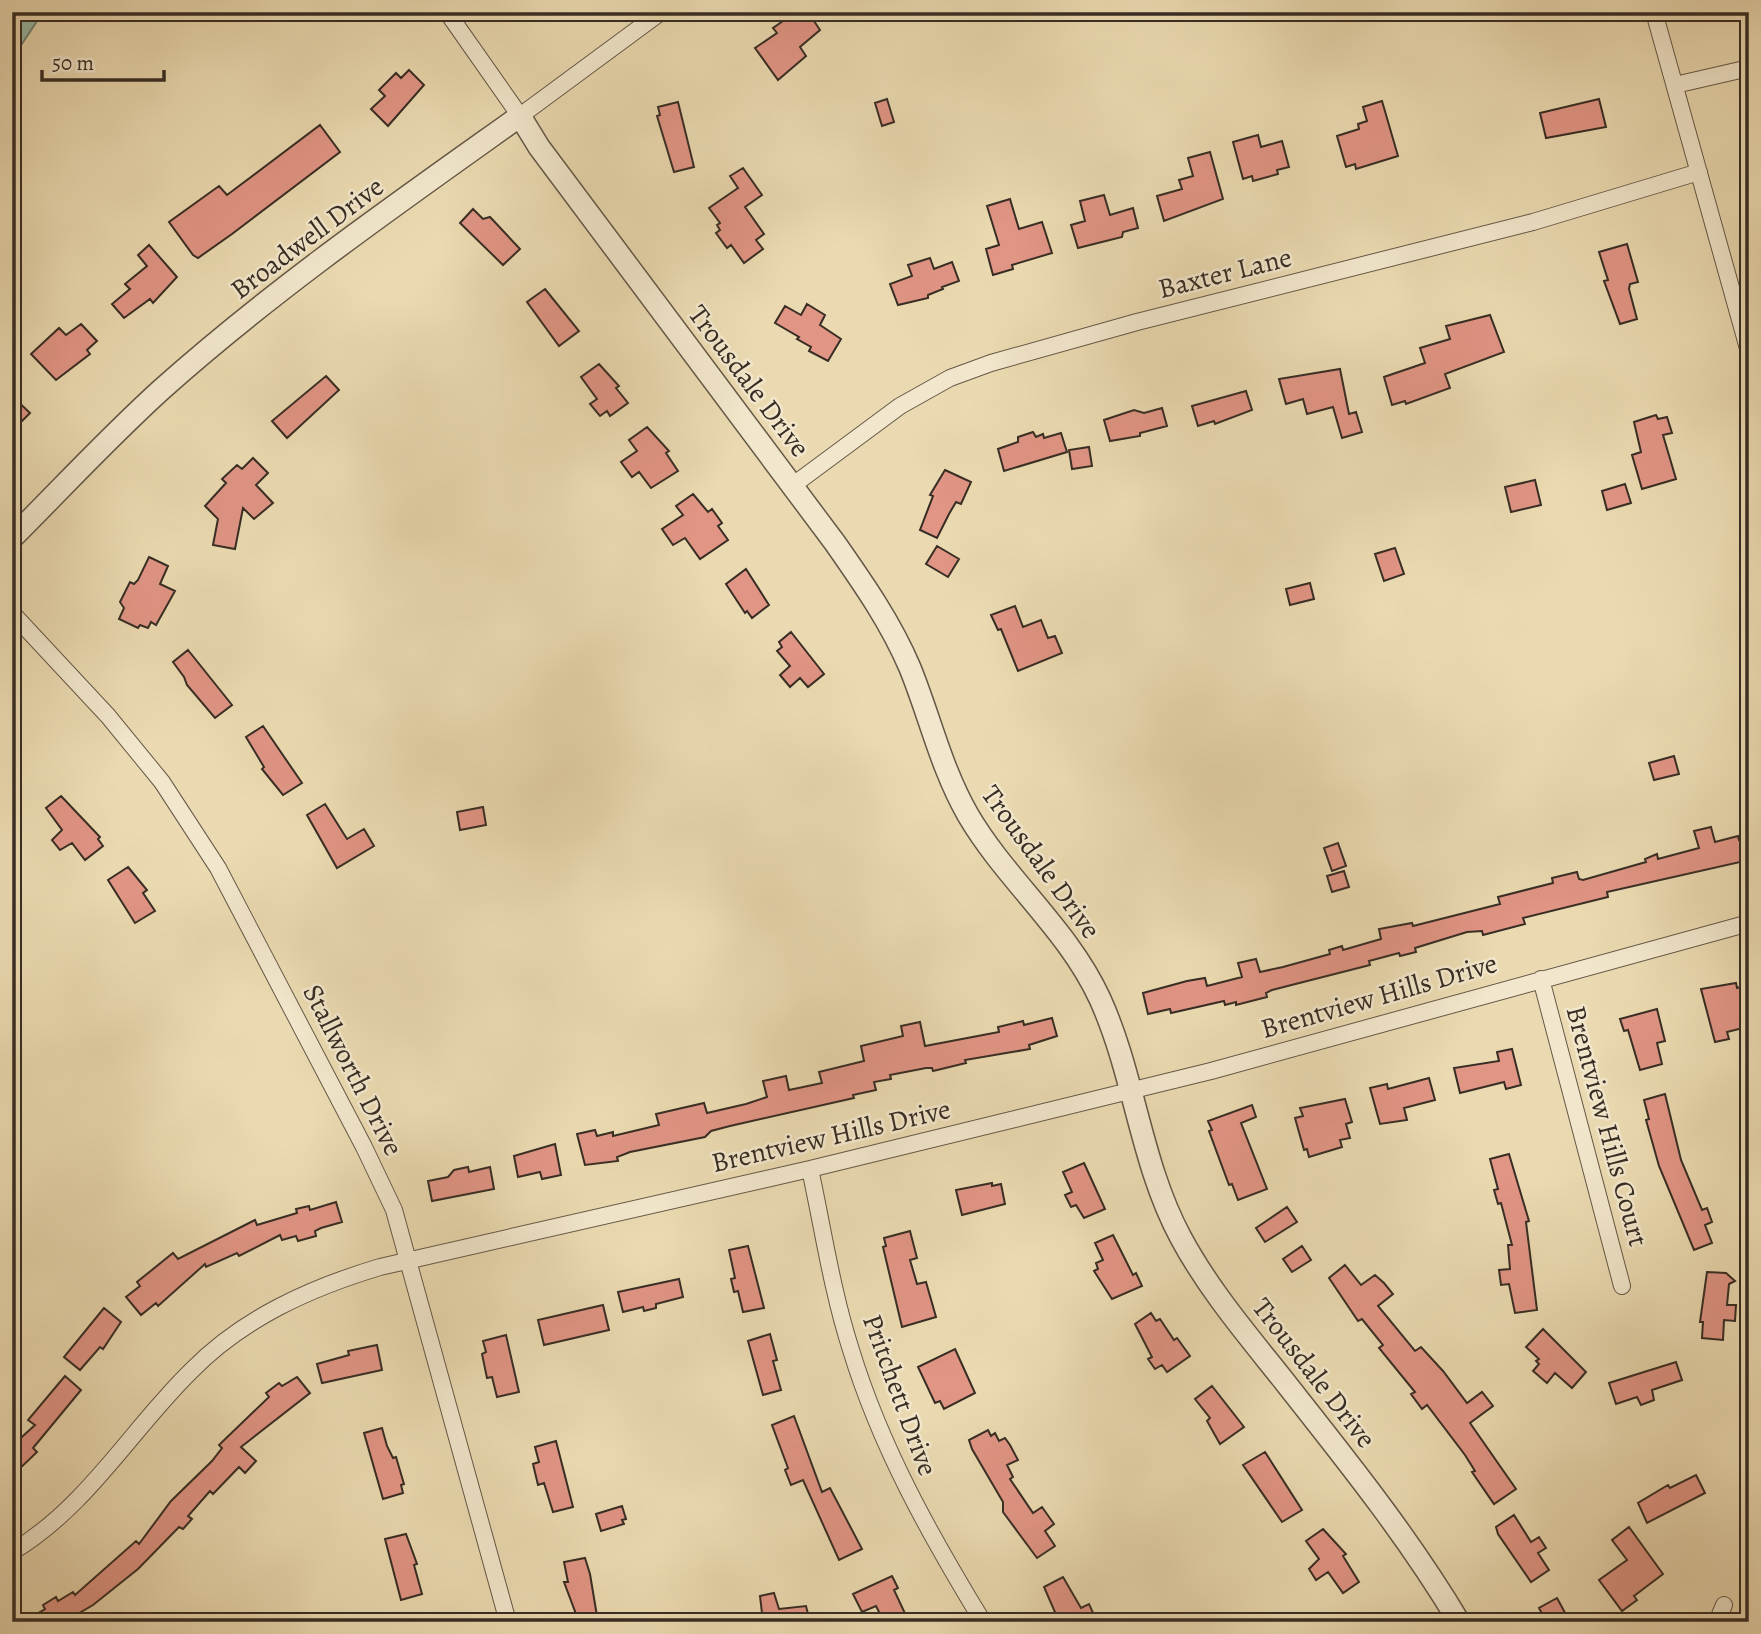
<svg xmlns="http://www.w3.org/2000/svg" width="1761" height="1634" font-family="Alegreya,serif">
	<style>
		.water { fill: #98bbaa; stroke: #718274; stroke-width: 2 }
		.building { fill: #e19585; stroke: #372d24; stroke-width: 2 }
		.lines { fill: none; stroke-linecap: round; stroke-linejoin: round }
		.minor-casing { stroke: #645847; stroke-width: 18 }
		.tertiary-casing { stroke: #645847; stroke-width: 24 }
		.minor { stroke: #f2e7cc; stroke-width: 16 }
		.tertiary { stroke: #f2e7cc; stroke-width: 21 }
		.labels { text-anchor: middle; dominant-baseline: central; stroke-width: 5; stroke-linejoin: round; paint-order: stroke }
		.street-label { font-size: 28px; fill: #372d24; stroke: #f2e7cc }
	</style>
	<rect width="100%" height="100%" fill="#ebdab1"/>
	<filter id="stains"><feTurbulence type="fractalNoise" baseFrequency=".00286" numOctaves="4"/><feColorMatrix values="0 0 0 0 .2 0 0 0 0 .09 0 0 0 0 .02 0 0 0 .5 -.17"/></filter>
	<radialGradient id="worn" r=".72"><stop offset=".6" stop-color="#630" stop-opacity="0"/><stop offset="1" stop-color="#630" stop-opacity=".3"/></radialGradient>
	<path class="water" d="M 25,12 L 43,12 L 12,59 L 12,30 Z"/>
	<path class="building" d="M 796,12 L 808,12 L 820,30 L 800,47 L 806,56 L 778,80 L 755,48 L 777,33 L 773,28 Z
		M 409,70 L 424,85 L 388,126 L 371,109 L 385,96 L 379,90 L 396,73 L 401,78 Z
		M 887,99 L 894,122 L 882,126 L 875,103 Z
		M 1599,99 L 1606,127 L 1546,138 L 1540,113 Z
		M 1382,101 L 1398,156 L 1356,169 L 1355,164 L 1346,167 L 1337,136 L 1359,129 L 1358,124 L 1367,121 L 1363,107 Z
		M 678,102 L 694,167 L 674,172 L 657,116 L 660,115 L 658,107 Z
		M 320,125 L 340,152 L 232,234 L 198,258 L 193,255 L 169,222 L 219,186 L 227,195 Z
		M 1258,135 L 1261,147 L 1282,141 L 1289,167 L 1277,170 L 1278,174 L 1253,181 L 1252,176 L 1243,179 L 1233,142 Z
		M 1210,152 L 1223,199 L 1164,221 L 1157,196 L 1182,189 L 1179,180 L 1193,176 L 1188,158 Z
		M 743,168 L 762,195 L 745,207 L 764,234 L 756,240 L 763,249 L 744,263 L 731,245 L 727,248 L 716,233 L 720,230 L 717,225 L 720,223 L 709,208 L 738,188 L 730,176 Z
		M 1104,195 L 1110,215 L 1133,208 L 1138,228 L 1123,232 L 1122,237 L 1078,248 L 1071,225 L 1085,221 L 1080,201 Z
		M 1010,199 L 1019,229 L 1042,222 L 1052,253 L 1012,265 L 1013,269 L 993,275 L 986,249 L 999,245 L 987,206 Z
		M 473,209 L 483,219 L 490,217 L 520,249 L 503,265 L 460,223 Z
		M 1627,244 L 1638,282 L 1630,284 L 1629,289 L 1637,319 L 1620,324 L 1604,281 L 1608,280 L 1599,252 Z
		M 149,245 L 177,277 L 153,303 L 150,299 L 124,318 L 112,304 L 130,289 L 125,284 L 147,266 L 138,255 Z
		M 930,258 L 934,269 L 952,262 L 959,281 L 942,287 L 943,289 L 928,295 L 928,298 L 898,305 L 890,284 L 912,276 L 908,265 Z
		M 545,289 L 579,331 L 559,346 L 527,302 Z
		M 807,304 L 825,315 L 820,325 L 841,339 L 828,361 L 809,351 L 811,347 L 797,339 L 799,337 L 775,323 L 785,306 L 801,315 Z
		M 1490,315 L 1504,352 L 1445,374 L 1450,388 L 1406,404 L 1405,401 L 1392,405 L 1384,377 L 1425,363 L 1420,348 L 1450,339 L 1446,326 Z
		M 81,324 L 97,341 L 87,350 L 90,354 L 56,380 L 31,354 L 59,328 L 66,335 Z
		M 599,364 L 619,386 L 616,388 L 628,403 L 610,416 L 607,411 L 600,416 L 590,404 L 597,399 L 581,377 Z
		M 1340,369 L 1349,414 L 1356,412 L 1362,432 L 1342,438 L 1333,407 L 1307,414 L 1303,399 L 1286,404 L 1279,379 Z
		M 326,376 L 339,390 L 287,438 L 272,421 Z
		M 1246,391 L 1252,410 L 1215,424 L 1214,421 L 1198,426 L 1192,406 Z
		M 12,396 L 30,413 L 12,431 Z
		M 1162,408 L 1167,426 L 1140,433 L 1140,436 L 1110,441 L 1104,420 L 1134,410 L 1144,413 Z
		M 1656,415 L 1658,419 L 1667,417 L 1672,433 L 1663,435 L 1676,479 L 1642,489 L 1632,455 L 1641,452 L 1634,422 Z
		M 647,427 L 669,451 L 666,453 L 678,471 L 651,488 L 639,472 L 632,477 L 621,462 L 637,451 L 629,440 Z
		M 1033,432 L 1036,437 L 1043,434 L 1044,438 L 1061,433 L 1067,452 L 1004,471 L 998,449 L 1018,442 L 1018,437 Z
		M 1089,447 L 1092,466 L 1072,469 L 1069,450 Z
		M 253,458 L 268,473 L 256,485 L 273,503 L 254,519 L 243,508 L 235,549 L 213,545 L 218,519 L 205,506 L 226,483 L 222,479 L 237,465 L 242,469 Z
		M 945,470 L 971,482 L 961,504 L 956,502 L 949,514 L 937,538 L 920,530 L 933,496 L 930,495 Z
		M 1535,480 L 1541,505 L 1511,512 L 1505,487 Z
		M 1625,484 L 1631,503 L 1607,510 L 1602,491 Z
		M 693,494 L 708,512 L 712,509 L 722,523 L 718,526 L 728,540 L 700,559 L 685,538 L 673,545 L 662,529 L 683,515 L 676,506 Z
		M 937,546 L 959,559 L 948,577 L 926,564 Z
		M 1395,548 L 1404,574 L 1384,581 L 1375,554 Z
		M 149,557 L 168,566 L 160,584 L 175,591 L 156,625 L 151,622 L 148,628 L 140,625 L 138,628 L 119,619 L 124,608 L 120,602 L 130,582 L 134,584 L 138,580 Z
		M 746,569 L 769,605 L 752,618 L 747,611 L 745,613 L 726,584 Z
		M 1310,583 L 1314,599 L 1290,605 L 1286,589 Z
		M 1015,606 L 1023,627 L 1041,620 L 1048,638 L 1055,636 L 1062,653 L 1018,671 L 1001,629 L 998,630 L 991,615 Z
		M 791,632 L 824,674 L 808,687 L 800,678 L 790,687 L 780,675 L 790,666 L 777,651 L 782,647 L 779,642 Z
		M 188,650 L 232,705 L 215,718 L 187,685 L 184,677 L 173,662 Z
		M 263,726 L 302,783 L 283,795 L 262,769 L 264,767 L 246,737 Z
		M 1674,756 L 1679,774 L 1654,780 L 1649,763 Z
		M 61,796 L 100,837 L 98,839 L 103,846 L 85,860 L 72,843 L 60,850 L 52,840 L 62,830 L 46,808 Z
		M 325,804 L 347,839 L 364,829 L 374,846 L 337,868 L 307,815 Z
		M 483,807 L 486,825 L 460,830 L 457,812 Z
		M 1711,827 L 1715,842 L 1738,836 L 1739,840 L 1749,838 L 1749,860 L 1607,892 L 1608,897 L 1523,918 L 1525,924 L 1483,935 L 1482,931 L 1467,932 L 1415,948 L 1416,952 L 1400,956 L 1399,953 L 1369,961 L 1370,965 L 1272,990 L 1266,993 L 1267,997 L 1236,1005 L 1236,1002 L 1225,1005 L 1224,1001 L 1171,1013 L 1170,1009 L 1148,1014 L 1143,993 L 1187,981 L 1205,978 L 1207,986 L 1242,977 L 1238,963 L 1256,959 L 1260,972 L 1283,967 L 1330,954 L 1329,950 L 1342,946 L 1343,950 L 1381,939 L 1379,929 L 1412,923 L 1413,926 L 1500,904 L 1498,897 L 1553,883 L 1552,878 L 1577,872 L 1579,879 L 1583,880 L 1646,862 L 1645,859 L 1657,854 L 1658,859 L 1699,848 L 1694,831 Z
		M 1338,843 L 1346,866 L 1332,871 L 1324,848 Z
		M 128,867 L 147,890 L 143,893 L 155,911 L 135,923 L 108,880 Z
		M 1344,871 L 1349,887 L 1332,892 L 1327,876 Z
		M 1736,983 L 1737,988 L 1747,985 L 1749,994 L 1747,1027 L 1727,1032 L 1729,1039 L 1715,1042 L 1701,989 Z
		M 1657,1009 L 1665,1041 L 1657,1043 L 1662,1064 L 1640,1070 L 1628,1030 L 1624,1031 L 1620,1019 Z
		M 1052,1018 L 1057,1036 L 1029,1045 L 1030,1049 L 965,1060 L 966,1063 L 933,1071 L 932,1068 L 926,1068 L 890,1075 L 891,1079 L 874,1082 L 876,1090 L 853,1095 L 854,1098 L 730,1126 L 711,1131 L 705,1137 L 630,1152 L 617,1157 L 618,1161 L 585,1165 L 577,1134 L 595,1130 L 597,1136 L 613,1132 L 613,1136 L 659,1125 L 656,1114 L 704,1103 L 707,1113 L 746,1104 L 767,1097 L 763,1081 L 786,1076 L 789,1090 L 822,1083 L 819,1072 L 864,1061 L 861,1046 L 903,1036 L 901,1026 L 920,1022 L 925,1046 L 999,1032 L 998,1027 L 1023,1021 L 1024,1025 Z
		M 1512,1049 L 1521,1085 L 1506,1089 L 1504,1082 L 1460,1093 L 1454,1068 L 1499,1061 L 1497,1052 Z
		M 1429,1078 L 1435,1100 L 1404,1108 L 1407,1120 L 1380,1124 L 1370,1088 L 1387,1084 L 1388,1089 Z
		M 1665,1094 L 1681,1160 L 1702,1210 L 1707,1208 L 1712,1222 L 1705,1225 L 1712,1243 L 1694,1250 L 1659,1166 L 1646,1120 L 1649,1119 L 1644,1100 Z
		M 1345,1099 L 1352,1122 L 1346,1124 L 1350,1138 L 1340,1140 L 1342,1147 L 1309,1157 L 1307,1149 L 1304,1150 L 1295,1118 L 1303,1116 L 1300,1108 Z
		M 1252,1105 L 1256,1117 L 1241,1123 L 1267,1189 L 1238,1200 L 1232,1184 L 1229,1185 L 1209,1131 L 1212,1130 L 1208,1121 Z
		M 555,1144 L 561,1175 L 542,1179 L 540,1172 L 518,1177 L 514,1156 Z
		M 1509,1154 L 1529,1221 L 1526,1222 L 1537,1310 L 1515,1313 L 1509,1284 L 1501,1285 L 1499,1270 L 1510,1269 L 1508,1245 L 1512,1245 L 1501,1203 L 1498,1204 L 1494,1190 L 1498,1189 L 1490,1159 Z
		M 1084,1163 L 1105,1209 L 1084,1218 L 1076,1205 L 1071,1207 L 1065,1195 L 1072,1192 L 1063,1172 Z
		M 468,1167 L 469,1172 L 490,1167 L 494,1189 L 432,1201 L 428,1181 L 448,1177 L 454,1170 Z
		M 992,1183 L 992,1186 L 1001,1184 L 1005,1204 L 962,1215 L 956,1190 Z
		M 336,1202 L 342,1222 L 321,1228 L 315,1231 L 316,1236 L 298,1241 L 296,1236 L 282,1240 L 280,1235 L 239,1256 L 237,1253 L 206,1267 L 205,1264 L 158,1306 L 156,1303 L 141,1315 L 126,1297 L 140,1286 L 137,1282 L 173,1253 L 178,1259 L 255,1220 L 257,1225 L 297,1213 L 296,1209 L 309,1206 L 310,1210 Z
		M 1287,1207 L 1297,1222 L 1265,1242 L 1256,1228 Z
		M 910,1231 L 917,1258 L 910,1260 L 917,1284 L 926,1282 L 936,1317 L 902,1327 L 883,1247 L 886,1246 L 884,1238 Z
		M 1113,1235 L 1133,1275 L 1136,1273 L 1142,1286 L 1112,1299 L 1094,1271 L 1098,1269 L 1096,1263 L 1103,1260 L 1095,1243 Z
		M 748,1246 L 764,1308 L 743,1312 L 738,1291 L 734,1292 L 731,1279 L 735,1278 L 729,1250 Z
		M 1302,1246 L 1311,1260 L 1292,1272 L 1283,1259 Z
		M 1345,1265 L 1361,1285 L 1375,1275 L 1384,1283 L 1393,1294 L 1378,1306 L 1415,1351 L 1421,1347 L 1443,1371 L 1467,1403 L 1482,1392 L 1493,1406 L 1470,1423 L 1516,1489 L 1494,1504 L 1472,1472 L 1475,1471 L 1465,1455 L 1427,1405 L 1422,1409 L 1411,1394 L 1415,1392 L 1379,1348 L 1383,1345 L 1362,1319 L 1358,1321 L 1329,1278 Z
		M 1707,1272 L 1726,1273 L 1735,1281 L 1729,1284 L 1727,1305 L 1736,1305 L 1735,1321 L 1724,1320 L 1723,1340 L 1702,1338 L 1703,1322 L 1700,1322 Z
		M 679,1279 L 683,1297 L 656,1304 L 656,1308 L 644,1311 L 643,1307 L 623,1312 L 618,1292 Z
		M 603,1305 L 609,1330 L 544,1345 L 538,1320 Z
		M 104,1308 L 121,1322 L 103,1349 L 100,1347 L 80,1370 L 64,1357 Z
		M 1151,1313 L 1156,1321 L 1160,1319 L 1174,1340 L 1177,1338 L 1190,1356 L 1167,1372 L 1162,1365 L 1155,1369 L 1148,1359 L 1152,1357 L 1135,1324 Z
		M 1543,1329 L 1586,1372 L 1572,1388 L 1555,1373 L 1547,1383 L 1533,1371 L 1539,1364 L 1536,1361 L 1539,1359 L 1526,1347 Z
		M 770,1334 L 777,1360 L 773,1361 L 781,1390 L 763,1395 L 748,1341 Z
		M 506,1335 L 519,1392 L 497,1397 L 492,1377 L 487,1378 L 482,1354 L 486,1352 L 483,1341 Z
		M 377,1345 L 382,1370 L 322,1383 L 317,1364 L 349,1355 L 348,1351 Z
		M 955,1349 L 975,1393 L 944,1409 L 940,1401 L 935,1403 L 918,1367 Z
		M 1676,1362 L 1682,1380 L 1652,1390 L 1654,1400 L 1641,1405 L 1637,1397 L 1616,1404 L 1609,1383 Z
		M 65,1376 L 81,1390 L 33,1448 L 37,1452 L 12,1476 L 12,1446 L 35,1425 L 28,1420 Z
		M 297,1377 L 310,1393 L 241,1447 L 256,1461 L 245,1473 L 239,1467 L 213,1494 L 210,1491 L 188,1516 L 192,1519 L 183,1529 L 179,1527 L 138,1569 L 93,1605 L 71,1618 L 73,1622 L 23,1622 L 45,1609 L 43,1605 L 56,1597 L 58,1601 L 73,1592 L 75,1595 L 136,1541 L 139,1544 L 171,1501 L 212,1461 L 222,1448 L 219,1445 L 269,1397 L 266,1393 L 279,1383 L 282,1386 Z
		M 1212,1386 L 1244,1427 L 1220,1444 L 1207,1421 L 1210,1418 L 1195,1399 Z
		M 794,1416 L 822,1492 L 830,1488 L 862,1549 L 839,1560 L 803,1480 L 791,1485 L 785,1470 L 788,1468 L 772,1425 Z
		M 382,1428 L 387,1446 L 393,1458 L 396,1457 L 404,1484 L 401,1485 L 403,1493 L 383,1499 L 364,1433 Z
		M 988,1430 L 991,1436 L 995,1433 L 999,1441 L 1005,1438 L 1010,1445 L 1018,1460 L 1007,1465 L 1013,1477 L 1010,1479 L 1033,1513 L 1042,1507 L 1054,1524 L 1045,1531 L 1055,1546 L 1037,1558 L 1003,1512 L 1003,1502 L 972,1449 L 969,1440 Z
		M 556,1441 L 573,1507 L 553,1512 L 544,1483 L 538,1485 L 533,1464 L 539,1462 L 535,1447 Z
		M 1265,1452 L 1302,1510 L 1282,1522 L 1243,1465 Z
		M 1696,1475 L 1705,1493 L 1647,1523 L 1638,1503 L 1668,1485 L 1670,1488 Z
		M 622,1506 L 626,1519 L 622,1520 L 624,1524 L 601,1531 L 596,1514 Z
		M 1514,1515 L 1531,1542 L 1539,1537 L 1546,1548 L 1538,1553 L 1549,1570 L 1531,1582 L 1498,1534 L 1496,1527 Z
		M 1629,1527 L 1663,1574 L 1634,1596 L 1637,1600 L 1622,1611 L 1599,1580 L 1627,1560 L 1612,1540 Z
		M 1323,1529 L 1346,1554 L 1343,1556 L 1359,1582 L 1343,1593 L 1328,1572 L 1316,1580 L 1309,1569 L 1319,1559 L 1306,1541 Z
		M 406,1534 L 417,1564 L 414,1565 L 422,1594 L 401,1600 L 385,1539 Z
		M 585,1558 L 590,1574 L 598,1622 L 579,1622 L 564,1582 L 568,1582 L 564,1562 Z
		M 892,1576 L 898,1588 L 894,1590 L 909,1622 L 884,1622 L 876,1606 L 862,1612 L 853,1594 Z
		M 1063,1577 L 1081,1608 L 1089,1604 L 1094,1615 L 1086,1619 L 1087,1622 L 1052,1622 L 1058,1619 L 1044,1587 Z
		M 774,1593 L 779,1609 L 806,1606 L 810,1622 L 748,1622 L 748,1617 L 762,1613 L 760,1596 Z
		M 1557,1598 L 1570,1622 L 1546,1622 L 1539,1608 Z"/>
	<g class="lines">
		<defs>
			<path id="minor" d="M 447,12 L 520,116 L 661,12
				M 1654,12 L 1749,352
				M 1675,85 L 1749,68
				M 792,486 L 900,406 L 950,378 L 991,363 L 1137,322 L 1533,222 L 1699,172
				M 12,613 L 108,716 L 162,782 L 218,868 L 364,1147 L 394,1210 L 508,1622
				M 1541,979 L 1622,1286
				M 810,1169 C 823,1229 832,1291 851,1350 C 881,1448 930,1535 983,1622
				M 12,1552 C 87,1507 130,1431 191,1371 C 243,1318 310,1288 380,1267 L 810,1169 L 1211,1071 L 1749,923
				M 1717,1622 L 1724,1605"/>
			<path id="tertiary" d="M 12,538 C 62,488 110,436 162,389 C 274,289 398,203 520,116 L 539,147 L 835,543 C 863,583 891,623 910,668 C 930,717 941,768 968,815 C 1006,880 1068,929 1100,999 C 1135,1076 1140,1162 1181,1238 C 1210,1292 1251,1339 1288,1386 C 1348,1462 1409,1538 1459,1622"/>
		</defs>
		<use href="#minor" class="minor-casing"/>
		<use href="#tertiary" class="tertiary-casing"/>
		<use href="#minor" class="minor"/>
		<use href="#tertiary" class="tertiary"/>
	</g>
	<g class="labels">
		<g class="street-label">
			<text transform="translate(307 238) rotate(-37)">Broadwell Drive</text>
			<text transform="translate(1225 273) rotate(-14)">Baxter Lane</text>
			<text transform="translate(749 381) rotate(53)">Trousdale Drive</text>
			<text transform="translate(1041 862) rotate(54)">Trousdale Drive</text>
			<text transform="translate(1379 996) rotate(-16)">Brentview Hills Drive</text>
			<text transform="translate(353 1070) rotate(63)">Stallworth Drive</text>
			<text transform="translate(1607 1126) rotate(75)">Brentview Hills Court</text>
			<text transform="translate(831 1136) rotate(-13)">Brentview Hills Drive</text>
			<text transform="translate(1314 1373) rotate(52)">Trousdale Drive</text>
			<text transform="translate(900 1395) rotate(70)">Pritchett Drive</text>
		</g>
	</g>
	<rect width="1761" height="1634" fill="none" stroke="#ebdab1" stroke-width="42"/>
	<rect x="14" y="14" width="1733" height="1606" fill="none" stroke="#372d24" stroke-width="3.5"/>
	<rect x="21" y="21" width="1719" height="1592" fill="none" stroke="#372d24" stroke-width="2"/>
	<path d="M42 70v10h122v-10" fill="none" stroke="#372d24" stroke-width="3.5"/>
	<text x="52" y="70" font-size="21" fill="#372d24" stroke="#f2e7cc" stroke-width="5" paint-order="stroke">50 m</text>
	<rect width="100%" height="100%" filter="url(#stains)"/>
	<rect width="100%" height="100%" fill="url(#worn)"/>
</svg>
